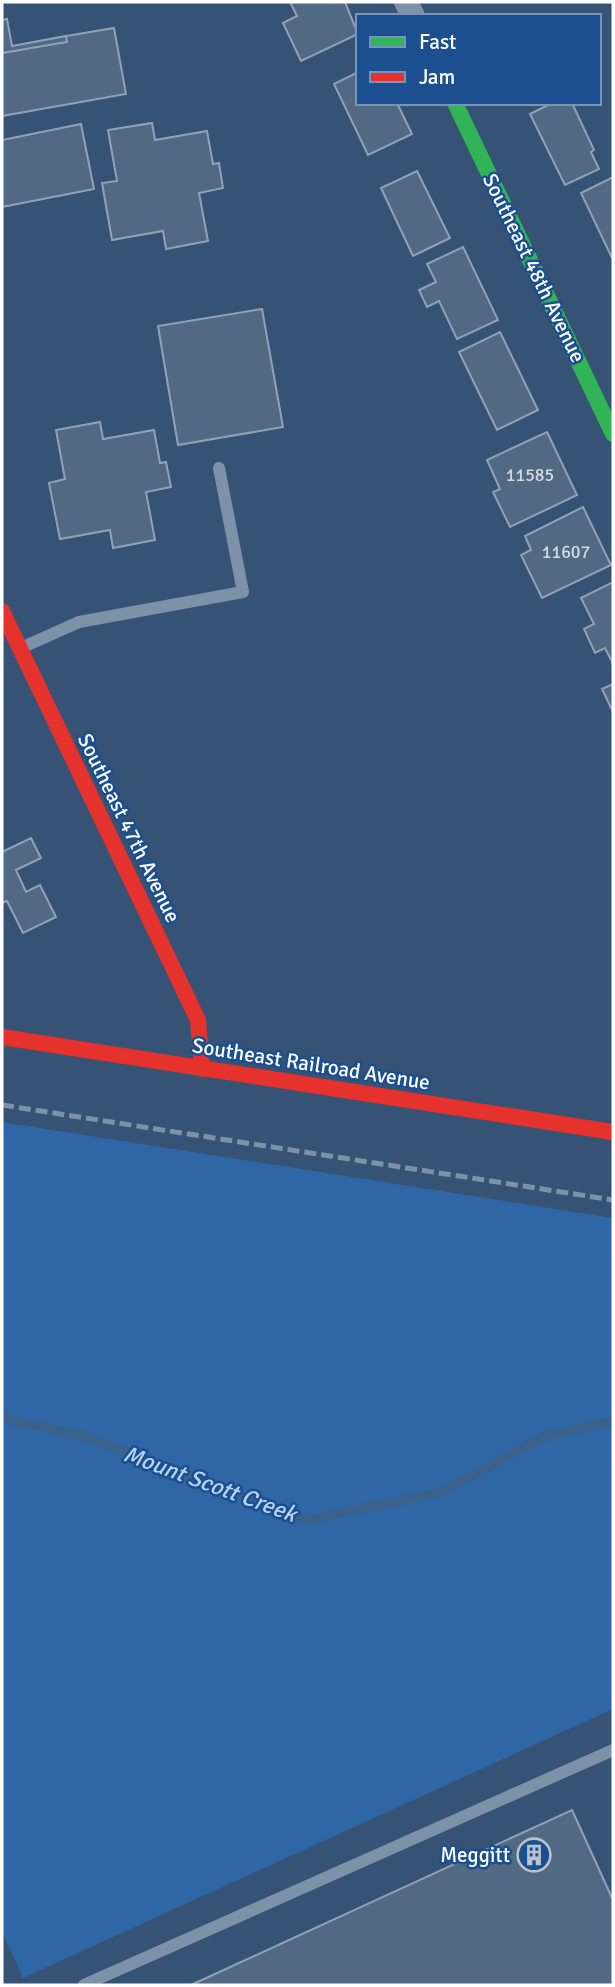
<svg xmlns="http://www.w3.org/2000/svg" width="615" height="1987" font-family="Signika,sans-serif">
	<style>
		.green { fill: #2f66a5 }
		.lines { fill: none; stroke-linecap: round; stroke-linejoin: round }
		.stream { stroke: #3b618d; stroke-width: 9 }
		.building { fill: #526984; stroke: #92a2b6; stroke-width: 2 }
		.lane { stroke: #7d92a8; stroke-width: 12 }
		.street { stroke: #7d92a8; stroke-width: 24 }
		.fast { stroke: #30b455; stroke-width: 16 }
		.jam { stroke: #e5322d; stroke-width: 16 }
		.rail { stroke: #7e92a7; stroke-width: 5; stroke-dasharray: 12 5; stroke-linecap: butt }
		.labels { text-anchor: middle; dominant-baseline: central; stroke-width: 5; stroke-linejoin: round; paint-order: stroke }
		.number-label { font-size: 18px; fill: #d4dae0 }
		.street-label { font-size: 21px; fill: #fff; stroke: #1b4f8f }
		.poi-label { font-size: 21px; fill: #fff; stroke: #1b4f8f; text-anchor: end }
		.water-label { font-size: 23px; font-style: italic; fill: #b5d3f5; stroke: #1b4f8f }
	</style>
	<rect width="100%" height="100%" fill="#365274"/>
	<path class="green" d="M 2,1122 L 613,1218 L 613,1709 L 23,1978 L 2,1932 Z"/>
	<g class="lines">
		<path class="stream" d="M 2,1418 L 83,1436 L 308,1520 L 441,1492 L 543,1437 L 613,1421"/>
	</g>
	<path class="building" d="M 290,2 L 345,2 L 358,34 L 301,61 L 283,23 L 297,16 Z
		M 7,19 L 12,46 L 66,36 L 67,42 L 2,53 L 2,20 Z
		M 114,28 L 126,94 L 2,116 L 2,53 L 67,42 L 66,36 Z
		M 358,72 L 358,103 L 397,103 L 412,134 L 368,155 L 334,84 Z
		M 552,103 L 572,103 L 594,150 L 591,152 L 599,169 L 565,185 L 530,114 Z
		M 152,123 L 155,140 L 207,131 L 213,164 L 219,163 L 223,188 L 199,193 L 208,241 L 166,249 L 163,231 L 112,240 L 102,183 L 117,181 L 108,130 Z
		M 81,124 L 94,189 L 2,207 L 2,140 Z
		M 417,171 L 450,238 L 413,256 L 381,188 Z
		M 613,177 L 613,260 L 581,193 Z
		M 463,247 L 498,320 L 457,339 L 439,301 L 427,307 L 419,290 L 436,282 L 427,264 Z
		M 262,309 L 283,427 L 178,445 L 158,326 Z
		M 500,332 L 538,410 L 497,430 L 459,352 Z
		M 100,422 L 103,439 L 154,430 L 160,463 L 166,462 L 171,487 L 146,492 L 155,540 L 113,548 L 110,530 L 60,539 L 49,483 L 65,479 L 56,430 Z
		M 547,432 L 577,495 L 510,527 L 493,492 L 500,489 L 487,460 Z
		M 583,507 L 611,565 L 542,598 L 521,555 L 531,550 L 525,536 Z
		M 613,582 L 613,664 L 605,648 L 595,653 L 584,629 L 594,624 L 581,598 Z
		M 613,684 L 613,712 L 602,689 Z
		M 31,838 L 41,858 L 16,870 L 26,892 L 40,885 L 56,917 L 23,933 L 7,901 L 2,903 L 2,852 Z
		M 572,1810 L 613,1900 L 613,1985 L 191,1985 Z"/>
	<g class="lines">
		<path class="lane" d="M 23,647 L 79,622 L 243,592 L 219,468
			M 84,1985 L 613,1750"/>
		<path class="street" d="M 406,2 L 413,16"/>
		<path class="fast" d="M 455,103 L 613,434"/>
		<path class="jam" d="M 2,611 L 198,1020 L 202,1069
			M 2,1037 L 613,1132"/>
		<path class="rail" d="M 2,1105 L 613,1200"/>
	</g>
	<defs>
		<symbol id="building-ring" viewBox="-11 -11 22 22"><circle r="9.5" fill="#1b4f8f" stroke="#b9c2ce" stroke-width="1.5"/><path d="M-4-6H4V6H1V3H-1V6H-4ZM-2.5-4.3h1.7v1.8h-1.7ZM.8-4.3h1.7v1.8H.8ZM-2.5-1h1.7V.8h-1.7ZM.8-1h1.7V.8H.8Z" fill="#b9c2ce"/></symbol>
	</defs>
	<g fill-rule="evenodd">
		<use href="#building-ring" x="515" y="1836" width="38" height="38"/>
	</g>
	<g class="labels">
		<g class="number-label">
			<text x="530" y="475">11585</text>
			<text x="566" y="552">11607</text>
		</g>
		<g class="street-label">
			<text transform="translate(534 268) rotate(64)">Southeast 48th Avenue</text>
			<text transform="translate(129 828) rotate(64)">Southeast 47th Avenue</text>
			<text transform="translate(311 1064) rotate(9)">Southeast Railroad Avenue</text>
		</g>
		<g class="poi-label">
			<text x="510" y="1855">Meggitt</text>
		</g>
		<g class="water-label">
			<text transform="translate(210 1484) rotate(20)">Mount Scott Creek</text>
		</g>
	</g>
	<rect width="615" height="1987" fill="none" stroke="#ffffff" stroke-width="7"/>
	<rect x="356" y="14" width="245" height="91" fill="#1b4f8f" stroke="#7695bc" stroke-width="2"/>
	<rect x="370" y="37" width="35" height="10" fill="#30b455" stroke="#7695bc" stroke-width="2"/>
	<text x="419" y="49" font-size="21" fill="#ffffff">Fast</text>
	<rect x="370" y="72" width="35" height="10" fill="#e5322d" stroke="#7695bc" stroke-width="2"/>
	<text x="419" y="84" font-size="21" fill="#ffffff">Jam</text>
</svg>
